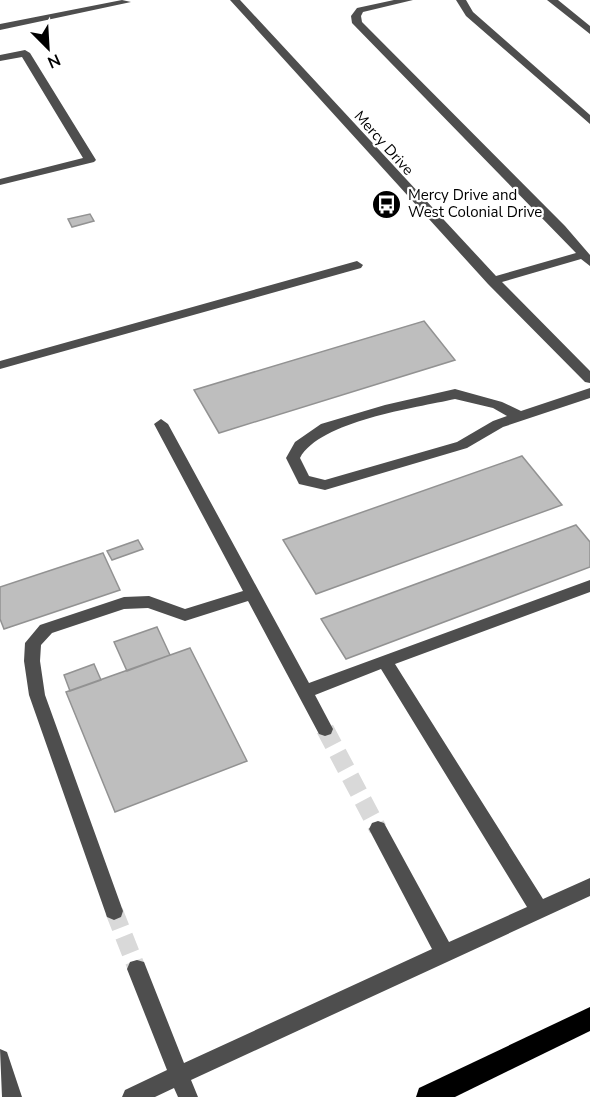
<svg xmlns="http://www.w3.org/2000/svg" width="590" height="1097" font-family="'Nunito Sans',sans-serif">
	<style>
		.building { fill: #bebebe; stroke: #929292; stroke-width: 1.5 }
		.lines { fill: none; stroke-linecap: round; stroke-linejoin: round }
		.minor-tunnel { stroke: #d9d9d9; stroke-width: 18; stroke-dasharray: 18 9; stroke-linecap: butt }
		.minor { fill: #4e4e4e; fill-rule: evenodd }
		.highway { fill: #000; fill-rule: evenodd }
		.labels { text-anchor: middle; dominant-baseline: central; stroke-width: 4.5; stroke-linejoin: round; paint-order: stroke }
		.far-street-label { font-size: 15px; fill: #000; stroke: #fff }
		.far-poi-label { font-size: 15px; fill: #000; stroke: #fff; text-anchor: start }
	</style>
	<rect width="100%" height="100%" fill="#fff"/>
	<path class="building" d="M 90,214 L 94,221 L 72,227 L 68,219 Z
		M 424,321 L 455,360 L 219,433 L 194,390 Z
		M 522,456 L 562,505 L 316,594 L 283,540 Z
		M 576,525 L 590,542 L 590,567 L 346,659 L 321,619 Z
		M 138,540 L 143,549 L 112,560 L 107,551 Z
		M 103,553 L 120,590 L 4,629 L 0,619 L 0,587 Z
		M 157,627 L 170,655 L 127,671 L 114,642 Z
		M 190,648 L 247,761 L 115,812 L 66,692 Z
		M 94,664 L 101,680 L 70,691 L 64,675 Z"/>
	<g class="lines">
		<path class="minor-tunnel" d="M 325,729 L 378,829
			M 114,911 L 137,969"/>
		<path class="minor" d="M 122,0 L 131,2 L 0,30 L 0,24 Z
			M 230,0 L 240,0 L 496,276 L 576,253 L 352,23 L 351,16 L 357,8 L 394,0 L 413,0 L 363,12 L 361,16 L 362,22 L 565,226 L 590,255 L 590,266 L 581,259 L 502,282 L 590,371 L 590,383 L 585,382 L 488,284 Z
			M 456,0 L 466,0 L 473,12 L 590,115 L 590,124 L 466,16 Z
			M 547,0 L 558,0 L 590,26 L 590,34 Z
			M 25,50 L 30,53 L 96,160 L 94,162 L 0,185 L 0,179 L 83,158 L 22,57 L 0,61 L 0,55 Z
			M 357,261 L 363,265 L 361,268 L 0,369 L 0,361 Z
			M 590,388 L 590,398 L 503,427 L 467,448 L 325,490 L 299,484 L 286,458 L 295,442 L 321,424 L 385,405 L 455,389 L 502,402 L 521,411 ZM 455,399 L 493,408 L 507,416 L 493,421 L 457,442 L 325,480 L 309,476 L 300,458 C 320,421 415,408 455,399 Z
			M 161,419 L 168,424 L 309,683 L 590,580 L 590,592 L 395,664 L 543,899 L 590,878 L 590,896 L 191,1080 L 198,1097 L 178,1097 L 174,1088 L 155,1097 L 122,1097 L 125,1090 L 167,1070 L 127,969 L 130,962 L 137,960 L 144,962 L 184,1063 L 432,949 L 372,835 L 369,829 L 372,823 L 378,821 L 384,823 L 449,942 L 527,907 L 381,669 L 315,695 L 333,729 L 331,734 L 325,736 L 319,734 L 248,601 L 185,621 L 148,608 L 124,609 L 52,633 L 41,645 L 40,661 L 45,695 L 123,911 L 121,917 L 114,920 L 107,917 L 29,695 L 24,661 L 25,643 L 40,625 L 124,597 L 149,596 L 185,609 L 243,591 L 154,424 Z
			M 0,1049 L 7,1052 L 22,1097 L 2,1097 Z"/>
		<path class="highway" d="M 590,1007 L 590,1031 L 455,1097 L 416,1097 L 419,1088 Z"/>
	</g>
	<defs>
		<symbol id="bus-disc" viewBox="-11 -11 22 22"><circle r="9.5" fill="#000" stroke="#fff"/><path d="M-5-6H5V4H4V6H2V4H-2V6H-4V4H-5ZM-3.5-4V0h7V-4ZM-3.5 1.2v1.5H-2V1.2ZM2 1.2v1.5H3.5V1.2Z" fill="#fff"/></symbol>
	</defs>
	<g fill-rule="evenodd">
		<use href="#bus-disc" x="370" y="188" width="33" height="33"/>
	</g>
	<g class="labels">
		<g class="far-street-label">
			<text transform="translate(384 143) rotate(48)">Mercy Drive</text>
		</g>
		<g class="far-poi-label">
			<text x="408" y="195">Mercy Drive and<tspan x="408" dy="17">West Colonial Drive</tspan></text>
		</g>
	</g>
	<g transform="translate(48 48) rotate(156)" stroke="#ffffff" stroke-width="4.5" paint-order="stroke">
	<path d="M0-4.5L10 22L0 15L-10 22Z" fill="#000000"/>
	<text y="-9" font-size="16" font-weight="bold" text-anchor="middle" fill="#000000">N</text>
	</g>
</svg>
